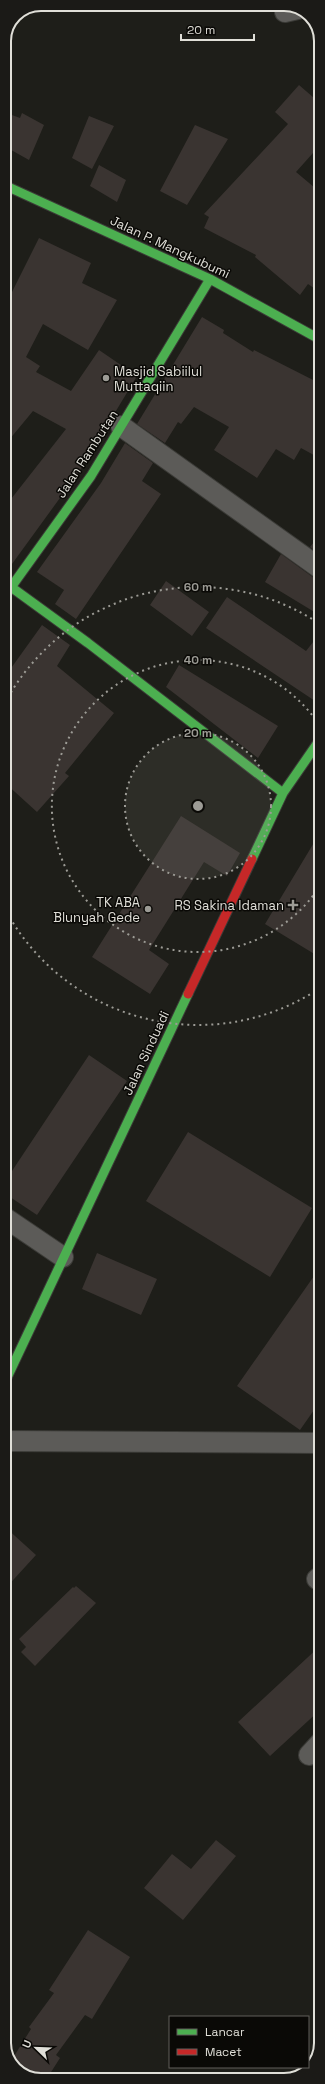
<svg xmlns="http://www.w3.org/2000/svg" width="325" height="2084" font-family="'Space Grotesk',sans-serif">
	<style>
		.building { fill: #3a3431 }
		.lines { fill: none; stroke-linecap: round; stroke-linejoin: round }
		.street-casing { stroke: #3b3b37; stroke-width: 22 }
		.fast-casing { stroke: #3b3b37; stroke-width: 11 }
		.jam-casing { stroke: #3b3b37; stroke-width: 11 }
		.street { stroke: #5c5b58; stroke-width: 20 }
		.fast { stroke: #4caf50; stroke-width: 9 }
		.jam { stroke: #c62828; stroke-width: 9 }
		.ring { fill: none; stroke: #9c9b95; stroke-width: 2; stroke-dasharray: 2 4 }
		.poi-dot { fill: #9c9b95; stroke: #0a0906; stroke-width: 1.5 }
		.labels { text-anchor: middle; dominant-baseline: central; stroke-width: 3; stroke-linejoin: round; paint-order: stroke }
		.street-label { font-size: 13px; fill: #e0dfd8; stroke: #0a0906 }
		.poi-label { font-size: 13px; fill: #e0dfd8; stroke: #0a0906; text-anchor: end }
		.rim { fill: none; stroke: #e0dfd8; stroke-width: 2 }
		.centre { fill: #9c9b95; stroke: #0a0906; stroke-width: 2 }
		.ring-label { font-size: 12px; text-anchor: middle; font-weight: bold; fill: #9c9b95; stroke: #0a0906; stroke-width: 3; stroke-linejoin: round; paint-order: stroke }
	</style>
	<rect width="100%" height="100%" fill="#1e1e19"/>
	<path class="building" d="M 299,85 L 321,104 L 321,144 L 296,172 L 321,193 L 321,293 L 308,284 L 300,295 L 255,257 L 256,255 L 204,228 L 209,217 L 204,214 L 288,124 L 275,112 Z
		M 4,112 L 20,118 L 22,113 L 44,125 L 29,160 L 4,146 Z
		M 89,116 L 114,126 L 92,169 L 72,158 Z
		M 195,125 L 228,139 L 187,205 L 160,191 Z
		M 99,165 L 126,180 L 117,202 L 90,186 Z
		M 39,238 L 91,263 L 82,283 L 117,300 L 88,350 L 43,324 L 26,357 L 40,366 L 36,372 L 71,391 L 99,350 L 137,376 L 81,469 L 4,575 L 4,508 L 66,429 L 33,411 L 4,446 L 4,308 Z
		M 202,317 L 224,330 L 223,333 L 253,352 L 254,350 L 321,384 L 321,459 L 301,448 L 294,460 L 276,449 L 257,478 L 214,450 L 229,427 L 194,407 L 181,424 L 178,422 L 165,443 L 137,424 Z
		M 125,443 L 153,463 L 142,481 L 161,494 L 76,619 L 55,604 L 64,590 L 37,572 L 101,483 Z
		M 321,533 L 321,555 L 310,547 Z
		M 281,554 L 314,578 L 321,580 L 321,616 L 265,582 Z
		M 166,581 L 209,612 L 192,636 L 150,605 Z
		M 227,597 L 306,651 L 321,632 L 321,705 L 206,628 Z
		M 42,625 L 70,645 L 57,666 L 114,713 L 65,773 L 69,776 L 37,812 L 4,782 L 4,678 Z
		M 179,665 L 278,726 L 258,758 L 166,687 Z
		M 181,816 L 240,853 L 227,876 L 204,862 L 149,950 L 169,964 L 150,994 L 92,957 Z
		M 321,831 L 321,958 L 265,924 Z
		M 89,1055 L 127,1081 L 37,1215 L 4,1193 L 4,1183 Z
		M 188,1132 L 312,1208 L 270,1277 L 146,1201 Z
		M 97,1253 L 157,1279 L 141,1315 L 82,1289 Z
		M 321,1266 L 321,1400 L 300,1430 L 237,1386 Z
		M 4,1526 L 36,1555 L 4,1590 Z
		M 76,1586 L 96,1603 L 35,1666 L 21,1652 L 26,1647 L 19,1639 L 73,1587 L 74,1588 Z
		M 321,1645 L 321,1709 L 270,1756 L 238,1722 Z
		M 216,1840 L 236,1856 L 183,1920 L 144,1888 L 172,1854 L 191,1869 Z
		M 88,1930 L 130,1957 L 92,2019 L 85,2015 L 56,2055 L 60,2058 L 46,2080 L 37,2080 L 15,2069 L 11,2061 L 31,2029 L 29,2027 L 54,1993 L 49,1990 Z"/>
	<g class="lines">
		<defs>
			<path id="street" d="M 285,12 L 298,9
				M 121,426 L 321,569
				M 4,1217 L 63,1257
				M 4,1441 L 321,1443
				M 317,1579 L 321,1576
				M 309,1755 L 321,1742"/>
			<path id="fast" d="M 4,185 L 210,279 L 321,340
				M 11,587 L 88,643 L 283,793
				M 4,597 L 91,476 L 210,279
				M 252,859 L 283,793 L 321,738
				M 4,1384 L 188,994"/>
			<path id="jam" d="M 188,994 L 252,859"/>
		</defs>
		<use href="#street" class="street-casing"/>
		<use href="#fast" class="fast-casing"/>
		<use href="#jam" class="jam-casing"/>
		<use href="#street" class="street"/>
		<use href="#fast" class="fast"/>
		<use href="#jam" class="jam"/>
	</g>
	<circle cx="198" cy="806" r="73" fill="#9c9b95" fill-opacity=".12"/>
	<g class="ring">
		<circle cx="198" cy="806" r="73"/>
		<path d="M320 886A146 146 0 1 1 320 726"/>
		<path d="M320 988A219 219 0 0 1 5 909M5 703A219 219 0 0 1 320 624"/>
	</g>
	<g class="poi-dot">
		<circle cx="106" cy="378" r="4"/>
		<path d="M291 899h4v4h4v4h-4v4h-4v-4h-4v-4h4z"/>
		<circle cx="148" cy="909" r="4"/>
	</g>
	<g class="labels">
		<g class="street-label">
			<text transform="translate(170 247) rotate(25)">Jalan P. Mangkubumi</text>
			<text transform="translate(87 454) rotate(-57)">Jalan Rambutan</text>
			<text transform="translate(146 1053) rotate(-65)">Jalan Sinduadi</text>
		</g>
		<g class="poi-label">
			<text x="114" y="371" text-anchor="start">Masjid Sabiilul<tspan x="114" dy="15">Muttaqiin</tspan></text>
			<text x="140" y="902">TK ABA<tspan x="140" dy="15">Blunyah Gede</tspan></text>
			<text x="284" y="905">RS Sakina Idaman</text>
		</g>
	</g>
	<path d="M0 0H325V2084H0ZM41 11H284A30 30 0 0 1 314 41V2043A30 30 0 0 1 284 2073H41A30 30 0 0 1 11 2043V41A30 30 0 0 1 41 11Z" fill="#1b1a17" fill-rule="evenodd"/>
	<path class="rim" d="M41 11H284A30 30 0 0 1 314 41V2043A30 30 0 0 1 284 2073H41A30 30 0 0 1 11 2043V41A30 30 0 0 1 41 11Z"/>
	<circle cx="198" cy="806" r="6" class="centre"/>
	<g class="ring-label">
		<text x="198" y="591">60 m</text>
		<text x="198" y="664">40 m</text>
		<text x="198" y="737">20 m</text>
	</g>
	<rect x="169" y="2016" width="140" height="52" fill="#0a0906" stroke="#605f5a"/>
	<rect x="177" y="2029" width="20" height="6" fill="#4caf50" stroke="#605f5a"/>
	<text x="205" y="2036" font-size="12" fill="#e0dfd8">Lancar</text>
	<rect x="177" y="2049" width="20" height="6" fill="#c62828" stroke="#605f5a"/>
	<text x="205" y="2056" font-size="12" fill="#e0dfd8">Macet</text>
	<g transform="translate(36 2048) rotate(293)" stroke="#0a0906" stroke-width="3" paint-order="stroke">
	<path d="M0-3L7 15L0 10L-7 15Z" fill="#e0dfd8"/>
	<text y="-6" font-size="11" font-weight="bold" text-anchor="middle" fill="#e0dfd8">U</text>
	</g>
	<path d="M181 34v6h73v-6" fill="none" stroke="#e0dfd8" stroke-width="2"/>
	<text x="187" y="34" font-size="12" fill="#e0dfd8" stroke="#0a0906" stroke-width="3" paint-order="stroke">20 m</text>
</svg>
